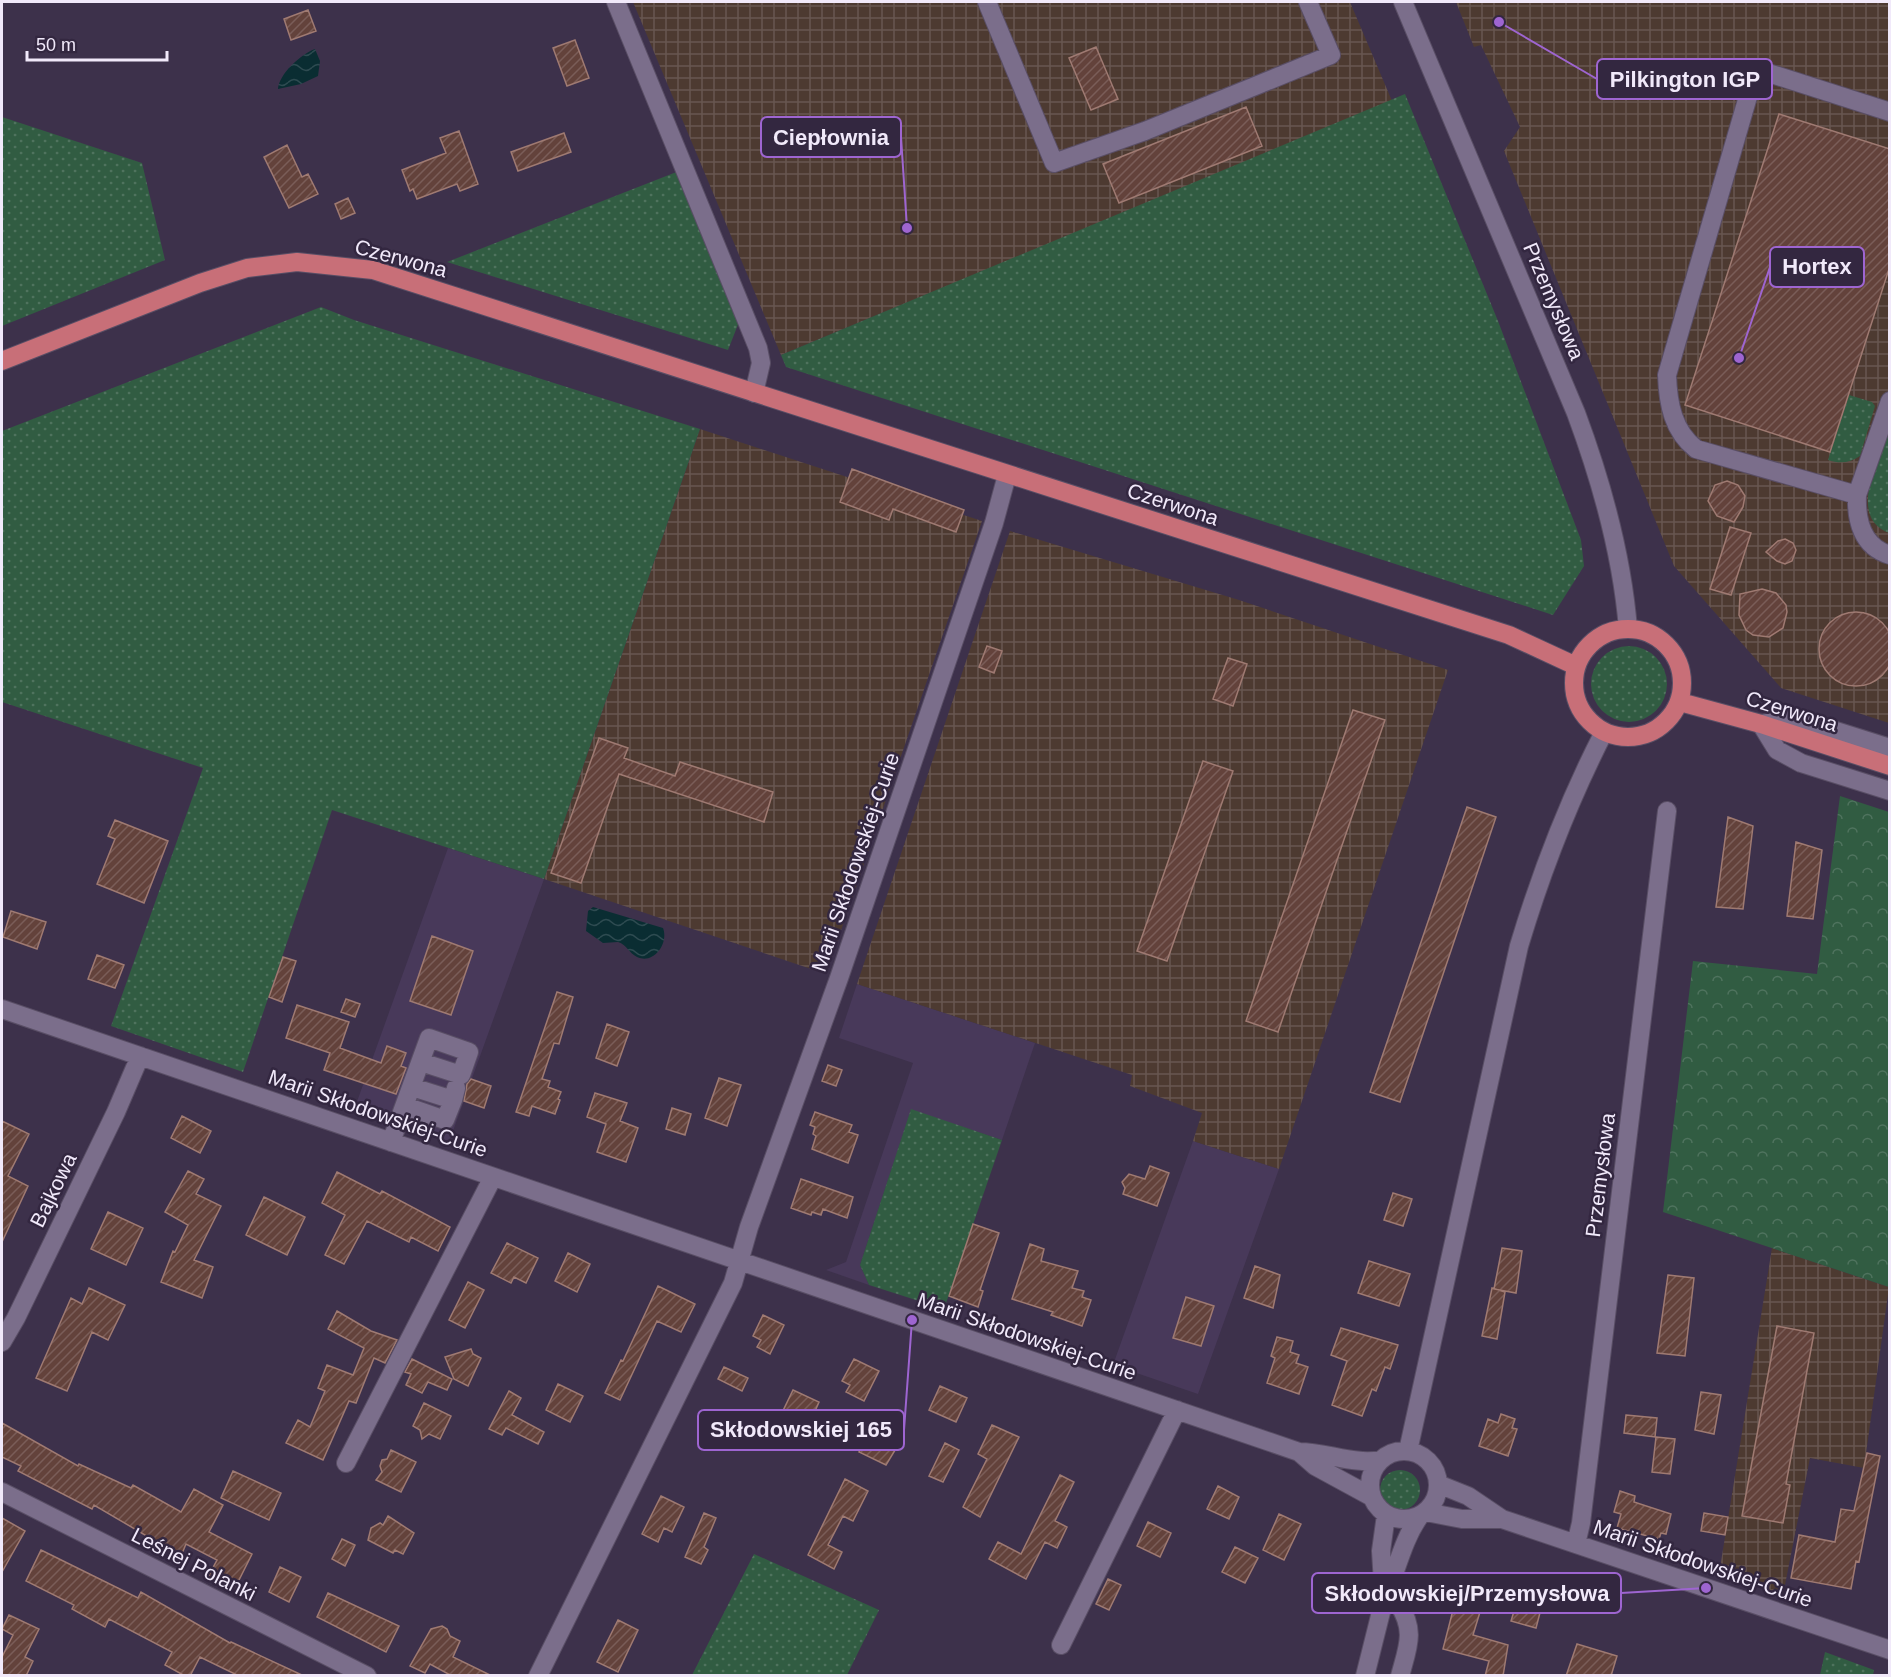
<svg xmlns="http://www.w3.org/2000/svg" width="1891" height="1677" font-family="Helvetica,sans-serif">
	<style>
		.built { fill: #48395a }
		.industrial { fill: url(#industrial-grid) }
		.grass { fill: url(#grass-dots) }
		.forest { fill: url(#forest-crowns) }
		.water { fill: url(#water-waves) }
		.building { fill: url(#building-hatch); stroke: #9f7a72; stroke-width: 1.5 }
		.lines { fill: none; stroke-linecap: round; stroke-linejoin: round }
		.minor-casing { stroke: #594e65; stroke-width: 20 }
		.major-casing { stroke: #594e65; stroke-width: 20 }
		.minor { stroke: #7b6e8b; stroke-width: 18 }
		.major { stroke: #c86f78; stroke-width: 18 }
		.labels { text-anchor: middle; dominant-baseline: central; stroke-width: 5; stroke-linejoin: round; paint-order: stroke }
		.street-label { font-size: 21px; fill: #f1e9fa; stroke: #332740 }
		.leader { fill: none; stroke: #9e65d1; stroke-width: 2 }
		.callout-dot { fill: #9e65d1; stroke: #332740; stroke-width: 2 }
		.callout { fill: #332740; stroke: #9e65d1; stroke-width: 2 }
		.callout-label { font-size: 22px; text-anchor: middle; font-weight: bold; fill: #f1e9fa }
	</style>
	<defs>
		<pattern id="industrial-grid" width="8" height="8" patternUnits="userSpaceOnUse" patternTransform="scale(1.5)"><rect width="8" height="8" fill="#4d3a31"/><path d="M0 4h8M4 0v8" fill="none" stroke="#675650"/></pattern>
		<pattern id="grass-dots" width="8" height="8" patternUnits="userSpaceOnUse" patternTransform="scale(1.5)"><rect width="8" height="8" fill="#315c42"/><path d="M2 2h.1M6 6h.1" fill="none" stroke="#4f735e" stroke-width="1.8" stroke-linecap="round"/></pattern>
		<pattern id="forest-crowns" width="20" height="18" patternUnits="userSpaceOnUse" patternTransform="scale(1.5)"><rect width="20" height="18" fill="#315c42"/><path d="M2 6a3 3 0 1 1 6 0M12 15a3 3 0 1 1 6 0" fill="none" stroke="#4f735e"/></pattern>
		<pattern id="water-waves" width="16" height="10" patternUnits="userSpaceOnUse" patternTransform="scale(1.5)"><rect width="16" height="10" fill="#0a2d32"/><path d="M0 5q4-4 8 0t8 0" fill="none" stroke="#2e4b51"/></pattern>
		<pattern id="building-hatch" width="6" height="6" patternUnits="userSpaceOnUse" patternTransform="scale(1.5)"><rect width="6" height="6" fill="#63423b"/><path d="M-1 1l2-2M0 6l6-6M5 7l2-2" fill="none" stroke="#7a5d58"/></pattern>
	</defs>
	<rect width="100%" height="100%" fill="#3d314b"/>
	<path class="built" d="M 448,848 L 544,879 L 449,1142 L 354,1110 Z
		M 857,984 L 1035,1043 L 1002,1140 L 911,1110 L 860,1265 L 869,1285 L 826,1270 L 846,1262 L 913,1063 L 839,1038 Z
		M 1193,1141 L 1279,1169 L 1198,1394 L 1113,1365 Z"/>
	<path class="industrial" d="M 633,2 L 1350,2 L 1392,101 L 781,355 Z
		M 1456,2 L 1889,2 L 1889,723 L 1781,688 L 1674,566 L 1504,151 L 1520,127 L 1481,45 L 1474,47 Z
		M 700,429 L 982,521 L 826,974 L 544,879 Z
		M 1010,531 L 1239,600 L 1448,670 L 1279,1169 L 1193,1141 L 1202,1113 L 1130,1086 L 1132,1075 L 857,984 Z
		M 1772,1248 L 1889,1287 L 1864,1468 L 1810,1458 L 1783,1595 L 1719,1574 Z"/>
	<path class="grass" d="M 1405,94 L 1498,321 L 1581,540 L 1584,566 L 1553,615 L 786,367 L 781,355 Z
		M 2,117 L 142,163 L 165,260 L 2,326 Z
		M 679,171 L 741,317 L 728,350 L 447,262 Z
		M 321,307 L 354,320 L 700,429 L 544,879 L 332,810 L 243,1072 L 111,1026 L 203,768 L 2,702 L 2,431 Z
		M 1849,395 L 1872,402 L 1875,406 L 1860,456 C 1850,463 1840,464 1828,460 Z
		M 1889,430 L 1890,533 L 1889,533 C 1847,517 1879,460 1889,430 Z
		M1591 684a38 38 0 1 1 76 0a38 38 0 1 1-76 0Z
		M 911,1109 L 1002,1140 L 944,1309 L 869,1285 L 860,1265 Z
		M1380 1490a20 20 0 1 1 40 0a20 20 0 1 1-40 0Z
		M 754,1554 L 879,1610 L 847,1675 L 692,1675 Z
		M 1825,1652 L 1874,1670 L 1873,1675 L 1820,1675 Z"/>
	<path class="forest" d="M 1840,796 L 1889,812 L 1889,1287 L 1663,1212 L 1693,961 L 1817,974 Z"/>
	<path class="water" d="M 315,49 L 320,61 L 318,76 L 301,84 L 278,89 C 279,74 301,54 315,49 Z
		M 593,907 L 663,928 C 669,943 654,965 637,957 C 629,953 627,945 618,942 L 603,943 L 586,931 L 588,911 Z"/>
	<path class="building" d="M 308,10 L 316,31 L 291,40 L 284,19 Z
		M 575,40 L 589,78 L 567,86 L 553,48 Z
		M 1096,47 L 1118,99 L 1091,110 L 1069,58 Z
		M 1246,107 L 1262,146 L 1119,203 L 1103,164 Z
		M 1779,114 L 1890,149 L 1890,266 L 1830,452 L 1685,405 Z
		M 459,131 L 478,184 L 460,191 L 457,184 L 417,199 L 413,189 L 410,191 L 402,170 L 446,153 L 440,138 Z
		M 564,133 L 571,152 L 518,171 L 511,152 Z
		M 287,145 L 302,177 L 308,174 L 318,194 L 289,208 L 264,157 Z
		M 348,198 L 355,213 L 341,219 L 335,204 Z
		M 852,469 L 964,510 L 956,532 L 893,509 L 889,520 L 840,502 Z
		M 1727,481 L 1738,485 L 1745,496 L 1743,507 L 1734,522 L 1717,516 L 1708,501 L 1715,485 Z
		M 1730,527 L 1751,533 L 1731,595 L 1710,589 Z
		M 1785,539 L 1793,543 L 1796,550 L 1792,561 L 1785,564 L 1777,561 L 1766,552 L 1778,541 Z
		M 1762,589 L 1776,593 L 1786,605 L 1787,612 L 1783,628 L 1769,637 L 1753,635 L 1746,630 L 1739,615 L 1740,594 Z
		M1819 649a37 37 0 1 1 74 0a37 37 0 1 1-74 0Z
		M 987,646 L 1002,651 L 994,673 L 979,667 Z
		M 1228,658 L 1247,664 L 1233,706 L 1213,699 Z
		M 1353,710 L 1385,720 L 1278,1032 L 1246,1021 Z
		M 599,738 L 628,748 L 624,758 L 675,776 L 680,762 L 773,792 L 764,822 L 619,774 L 581,883 L 551,873 Z
		M 1203,761 L 1233,771 L 1167,961 L 1137,951 Z
		M 1467,807 L 1496,817 L 1400,1102 L 1370,1092 Z
		M 1728,817 L 1753,826 L 1743,909 L 1716,907 Z
		M 115,820 L 168,841 L 144,903 L 97,884 L 115,839 L 108,836 Z
		M 1796,842 L 1822,850 L 1813,919 L 1787,916 Z
		M 11,911 L 46,922 L 37,949 L 3,937 Z
		M 432,936 L 473,951 L 451,1015 L 410,1001 Z
		M 97,955 L 124,965 L 115,988 L 88,979 Z
		M 283,957 L 296,961 L 282,1002 L 269,997 Z
		M 557,992 L 573,997 L 559,1044 L 554,1043 L 542,1079 L 550,1081 L 548,1087 L 561,1092 L 558,1099 L 560,1100 L 555,1114 L 532,1106 L 529,1116 L 516,1112 Z
		M 346,999 L 360,1004 L 355,1017 L 341,1012 Z
		M 297,1005 L 349,1022 L 340,1048 L 381,1063 L 387,1046 L 406,1053 L 401,1066 L 406,1068 L 396,1094 L 324,1070 L 330,1053 L 286,1038 Z
		M 607,1024 L 629,1032 L 617,1066 L 596,1058 Z
		M 828,1065 L 842,1070 L 836,1086 L 822,1081 Z
		M 719,1078 L 741,1085 L 727,1126 L 705,1118 Z
		M 471,1079 L 491,1086 L 484,1108 L 464,1101 L 467,1084 Z
		M 595,1093 L 627,1103 L 620,1121 L 638,1128 L 626,1162 L 597,1152 L 606,1124 L 587,1117 Z
		M 672,1108 L 691,1114 L 685,1135 L 666,1129 Z
		M 815,1112 L 852,1125 L 849,1132 L 858,1135 L 848,1163 L 812,1149 L 816,1136 L 813,1134 L 815,1127 L 810,1125 Z
		M 182,1116 L 211,1131 L 200,1153 L 171,1138 Z
		M 2,1121 L 29,1134 L 8,1176 L 28,1186 L 2,1242 Z
		M 1150,1166 L 1169,1173 L 1157,1206 L 1123,1194 L 1125,1188 L 1122,1182 L 1129,1174 L 1145,1179 Z
		M 188,1171 L 204,1179 L 196,1194 L 221,1206 L 194,1260 L 213,1267 L 202,1298 L 161,1282 L 173,1251 L 175,1252 L 188,1225 L 165,1212 Z
		M 337,1172 L 380,1194 L 382,1191 L 450,1227 L 438,1251 L 411,1237 L 409,1242 L 367,1221 L 344,1264 L 325,1255 L 345,1215 L 322,1203 Z
		M 801,1179 L 853,1197 L 847,1218 L 823,1209 L 821,1215 L 812,1212 L 811,1215 L 791,1208 Z
		M 1393,1193 L 1412,1199 L 1403,1226 L 1384,1220 Z
		M 264,1197 L 305,1217 L 287,1255 L 246,1235 Z
		M 108,1212 L 143,1228 L 126,1265 L 91,1249 Z
		M 973,1224 L 999,1233 L 980,1290 L 983,1291 L 978,1307 L 949,1296 Z
		M 507,1243 L 538,1258 L 526,1283 L 514,1277 L 511,1283 L 491,1273 Z
		M 1030,1244 L 1044,1249 L 1041,1261 L 1078,1271 L 1072,1288 L 1084,1291 L 1082,1297 L 1091,1300 L 1082,1326 L 1051,1315 L 1053,1312 L 1012,1299 Z
		M 1502,1248 L 1522,1251 L 1516,1293 L 1494,1289 Z
		M 568,1253 L 590,1264 L 577,1292 L 555,1281 Z
		M 1369,1261 L 1410,1274 L 1399,1306 L 1358,1293 Z
		M 1255,1266 L 1280,1275 L 1273,1308 L 1244,1298 Z
		M 1668,1275 L 1694,1278 L 1685,1356 L 1657,1353 Z
		M 468,1282 L 484,1290 L 465,1328 L 449,1320 Z
		M 658,1286 L 695,1304 L 681,1332 L 657,1321 L 620,1400 L 605,1393 L 621,1360 L 623,1361 Z
		M 89,1288 L 125,1305 L 108,1340 L 92,1332 L 67,1391 L 36,1378 L 71,1298 L 82,1304 Z
		M 1492,1288 L 1505,1292 L 1497,1339 L 1482,1336 Z
		M 1186,1297 L 1214,1306 L 1201,1346 L 1173,1338 Z
		M 337,1311 L 371,1331 L 397,1340 L 385,1363 L 374,1358 L 356,1403 L 349,1401 L 323,1460 L 286,1443 L 298,1420 L 310,1427 L 325,1391 L 318,1388 L 327,1365 L 353,1375 L 364,1348 L 328,1329 Z
		M 763,1315 L 784,1325 L 770,1354 L 757,1347 L 761,1340 L 753,1336 Z
		M 1777,1326 L 1814,1333 L 1786,1484 L 1790,1485 L 1783,1523 L 1742,1516 Z
		M 1341,1328 L 1398,1345 L 1390,1369 L 1385,1367 L 1376,1391 L 1372,1389 L 1362,1416 L 1332,1405 L 1347,1361 L 1331,1355 Z
		M 1277,1337 L 1293,1341 L 1290,1352 L 1299,1355 L 1296,1363 L 1308,1367 L 1299,1394 L 1267,1383 L 1275,1358 L 1271,1356 Z
		M 471,1349 L 473,1354 L 481,1358 L 468,1386 L 454,1379 L 445,1357 Z
		M 412,1359 L 452,1379 L 447,1390 L 428,1382 L 422,1393 L 406,1385 L 411,1374 L 405,1372 Z
		M 854,1359 L 879,1371 L 864,1401 L 846,1392 L 850,1385 L 842,1381 Z
		M 724,1367 L 748,1378 L 742,1391 L 718,1379 Z
		M 558,1384 L 583,1396 L 570,1422 L 546,1410 Z
		M 940,1386 L 967,1398 L 956,1422 L 929,1410 Z
		M 793,1390 L 819,1402 L 807,1429 L 780,1417 Z
		M 509,1391 L 521,1398 L 512,1415 L 544,1432 L 538,1444 L 506,1428 L 502,1435 L 489,1429 Z
		M 1701,1392 L 1721,1395 L 1714,1434 L 1695,1430 Z
		M 424,1403 L 451,1416 L 440,1439 L 429,1434 L 422,1439 L 420,1430 L 413,1426 Z
		M 1501,1414 L 1515,1419 L 1512,1428 L 1517,1429 L 1508,1456 L 1479,1446 L 1488,1419 L 1498,1423 Z
		M 1626,1415 L 1657,1418 L 1655,1437 L 1624,1433 Z
		M 861,1419 L 903,1437 L 886,1465 L 859,1452 L 864,1442 L 853,1437 Z
		M 2,1423 L 78,1466 L 79,1464 L 131,1488 L 133,1485 L 181,1512 L 194,1489 L 223,1505 L 209,1532 L 252,1554 L 235,1588 L 209,1575 L 217,1560 L 186,1544 L 181,1556 L 161,1548 L 162,1545 L 94,1505 L 92,1509 L 18,1471 L 21,1466 L 2,1457 Z
		M 992,1425 L 1019,1437 L 980,1517 L 963,1507 L 987,1459 L 978,1454 Z
		M 1656,1437 L 1675,1439 L 1670,1474 L 1652,1472 Z
		M 945,1443 L 959,1450 L 943,1482 L 929,1476 Z
		M 391,1450 L 416,1462 L 401,1492 L 376,1480 L 382,1472 L 380,1466 L 382,1460 L 387,1459 Z
		M 1867,1453 L 1880,1456 L 1859,1562 L 1856,1561 L 1851,1589 L 1791,1578 L 1799,1535 L 1835,1542 L 1841,1509 L 1854,1511 Z
		M 233,1471 L 281,1493 L 269,1520 L 221,1498 Z
		M 1060,1475 L 1074,1482 L 1055,1521 L 1067,1527 L 1057,1548 L 1045,1542 L 1026,1579 L 989,1559 L 998,1542 L 1021,1554 Z
		M 845,1479 L 868,1491 L 853,1521 L 843,1516 L 828,1545 L 842,1552 L 834,1569 L 808,1555 Z
		M 1218,1486 L 1239,1497 L 1229,1519 L 1207,1509 Z
		M 1620,1491 L 1635,1496 L 1634,1502 L 1671,1514 L 1666,1534 L 1661,1533 L 1659,1539 L 1617,1528 L 1621,1514 L 1614,1512 Z
		M 661,1496 L 684,1507 L 672,1532 L 664,1528 L 658,1542 L 642,1534 Z
		M 704,1513 L 716,1518 L 704,1547 L 708,1550 L 701,1564 L 685,1557 Z
		M 1704,1513 L 1728,1517 L 1725,1535 L 1701,1531 Z
		M 1279,1514 L 1301,1524 L 1284,1560 L 1263,1550 Z
		M 388,1516 L 414,1533 L 403,1554 L 395,1550 L 393,1553 L 368,1540 L 371,1528 L 380,1523 L 383,1525 Z
		M 2,1518 L 25,1531 L 2,1572 Z
		M 1148,1522 L 1171,1533 L 1160,1557 L 1137,1546 Z
		M 342,1539 L 355,1545 L 345,1566 L 332,1559 Z
		M 1235,1547 L 1258,1558 L 1245,1583 L 1222,1572 Z
		M 41,1550 L 138,1598 L 141,1592 L 230,1643 L 231,1642 L 304,1676 L 239,1676 L 200,1657 L 190,1676 L 185,1676 L 165,1665 L 172,1652 L 109,1619 L 105,1627 L 72,1609 L 74,1605 L 26,1581 Z
		M 280,1567 L 301,1577 L 289,1602 L 269,1592 Z
		M 1108,1579 L 1121,1585 L 1109,1610 L 1096,1604 Z
		M 1460,1583 L 1487,1589 L 1473,1635 L 1508,1645 L 1503,1676 L 1485,1676 L 1489,1661 L 1443,1649 Z
		M 328,1593 L 399,1626 L 386,1652 L 317,1617 Z
		M 1518,1598 L 1542,1605 L 1536,1628 L 1511,1621 Z
		M 9,1615 L 39,1629 L 25,1657 L 33,1661 L 26,1676 L 2,1676 L 2,1657 L 13,1635 L 2,1629 Z
		M 618,1620 L 638,1630 L 618,1672 L 597,1662 Z
		M 442,1626 L 447,1629 L 450,1636 L 460,1641 L 453,1657 L 492,1676 L 452,1676 L 430,1664 L 425,1673 L 410,1666 L 431,1629 Z
		M 1577,1644 L 1617,1656 L 1611,1676 L 1566,1676 Z"/>
	<g class="lines">
		<defs>
			<path id="minor" d="M 616,2 L 758,348 L 761,363 L 754,393
				M 987,2 L 1054,163 L 1145,131 L 1331,55 L 1308,2
				M 1403,2 L 1576,413 C 1602,483 1622,554 1628,629
				M 1890,112 L 1756,69 L 1667,375 C 1668,404 1673,431 1696,449 L 1857,495 C 1856,520 1862,547 1890,555
				M 1857,495 L 1890,401
				M 1890,748 L 1814,724 L 1789,719 L 1761,724 L 1777,750 L 1801,763 L 1890,791
				M 2,1009 L 1299,1452 C 1327,1452 1353,1465 1381,1460
				M 412,1087 L 453,1100 L 456,1088
				M 405,1106 L 445,1120 L 453,1100
				M 391,1142 L 429,1038 L 469,1052 L 461,1075 L 421,1062
				M 2,1342 L 16,1318 L 116,1112 L 140,1056
				M1370 1485a34 34 0 1 1 68 0a34 34 0 1 1-68 0Z
				M 1408,1451 L 1519,946 C 1541,873 1569,800 1604,732
				M 1299,1452 L 1315,1466 L 1372,1497
				M 346,1463 L 493,1177
				M 1438,1484 L 1468,1496 L 1502,1519 L 1890,1650
				M 2,1492 L 367,1676
				M 1426,1512 L 1462,1519 L 1502,1519
				M 1576,1544 L 1581,1523 L 1667,811
				M 1386,1595 C 1397,1569 1403,1540 1419,1517
				M 1384,1600 L 1398,1603 C 1416,1631 1408,1646 1400,1676
				M 1061,1645 L 1177,1410
				M 538,1676 L 733,1283 L 749,1227 L 839,978 L 994,523 L 1007,475
				M 1365,1676 L 1384,1600 L 1381,1551 L 1386,1515"/>
			<path id="major" d="M 2,361 L 200,283 L 247,268 L 297,262 L 373,270 L 1509,635 L 1576,666
				M1574 683a54 54 0 1 1 108 0a54 54 0 1 1-108 0Z
				M 1680,702 L 1761,724 L 1890,766"/>
		</defs>
		<use href="#minor" class="minor-casing"/>
		<use href="#major" class="major-casing"/>
		<use href="#minor" class="minor"/>
		<use href="#major" class="major"/>
	</g>
	<g class="labels">
		<g class="street-label">
			<text transform="translate(401 258) rotate(15)">Czerwona</text>
			<text transform="translate(1554 301) rotate(67)">Przemysłowa</text>
			<text transform="translate(1173 504) rotate(18)">Czerwona</text>
			<text transform="translate(1792 711) rotate(17)">Czerwona</text>
			<text transform="translate(855 862) rotate(-71)">Marii Skłodowskiej-Curie</text>
			<text transform="translate(378 1113) rotate(19)">Marii Skłodowskiej-Curie</text>
			<text transform="translate(1600 1175) rotate(-83)">Przemysłowa</text>
			<text transform="translate(53 1190) rotate(-64)">Bajkowa</text>
			<text transform="translate(1027 1336) rotate(19)">Marii Skłodowskiej-Curie</text>
			<text transform="translate(1703 1563) rotate(19)">Marii Skłodowskiej-Curie</text>
			<text transform="translate(194 1564) rotate(27)">Leśnej Polanki</text>
		</g>
	</g>
	<path class="leader" d="M1499 22L1597 79M907 228L901 137M1739 358L1770 267M912 1320L904 1430M1706 1588L1621 1593"/>
	<g class="callout-dot">
		<circle cx="1499" cy="22" r="6"/>
		<circle cx="907" cy="228" r="6"/>
		<circle cx="1739" cy="358" r="6"/>
		<circle cx="912" cy="1320" r="6"/>
		<circle cx="1706" cy="1588" r="6"/>
	</g>
	<g class="callout">
		<rect x="1597" y="59" width="175" height="40" rx="6"/>
		<rect x="761" y="117" width="140" height="40" rx="6"/>
		<rect x="1770" y="247" width="94" height="40" rx="6"/>
		<rect x="698" y="1410" width="206" height="40" rx="6"/>
		<rect x="1312" y="1573" width="309" height="40" rx="6"/>
	</g>
	<g class="callout-label">
		<text x="1685" y="87">Pilkington IGP</text>
		<text x="831" y="145">Ciepłownia</text>
		<text x="1817" y="274">Hortex</text>
		<text x="801" y="1437">Skłodowskiej 165</text>
		<text x="1467" y="1601">Skłodowskiej/Przemysłowa</text>
	</g>
	<rect width="1891" height="1677" fill="none" stroke="#f1e9fa" stroke-width="6"/>
	<path d="M27 51v9h140v-9" fill="none" stroke="#f1e9fa" stroke-width="3"/>
	<text x="36" y="51" font-size="18" fill="#f1e9fa" stroke="#332740" stroke-width="4.5" paint-order="stroke">50 m</text>
</svg>
